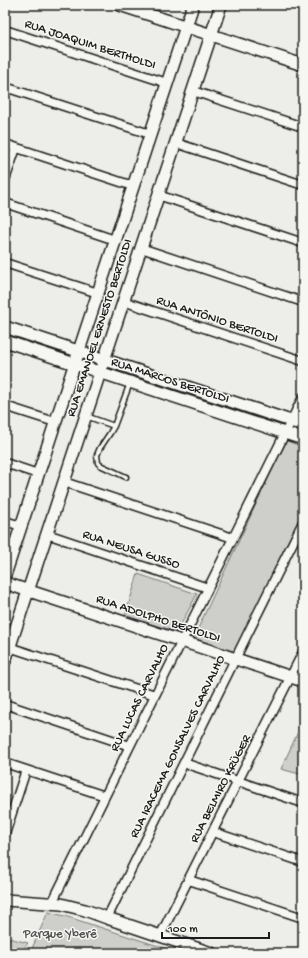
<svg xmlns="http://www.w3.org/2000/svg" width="308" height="958" font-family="'Gochi Hand',sans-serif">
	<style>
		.green { fill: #cececb; stroke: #757574 }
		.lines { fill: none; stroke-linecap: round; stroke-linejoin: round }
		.service-casing { stroke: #1c1c1c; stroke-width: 7 }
		.minor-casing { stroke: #1c1c1c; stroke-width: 11 }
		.tertiary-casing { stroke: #1c1c1c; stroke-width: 14 }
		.service { stroke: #f6f6f2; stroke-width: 4 }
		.minor { stroke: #f6f6f2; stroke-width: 8 }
		.tertiary { stroke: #f6f6f2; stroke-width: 11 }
		.labels { text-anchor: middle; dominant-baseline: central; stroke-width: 3; stroke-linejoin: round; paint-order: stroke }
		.street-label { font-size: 13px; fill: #1c1c1c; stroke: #f6f6f2 }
		.park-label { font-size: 13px; fill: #515151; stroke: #f6f6f2 }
	</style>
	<rect width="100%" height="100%" fill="#edede9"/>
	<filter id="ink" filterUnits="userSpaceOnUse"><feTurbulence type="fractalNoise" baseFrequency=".025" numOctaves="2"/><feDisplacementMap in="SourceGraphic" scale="8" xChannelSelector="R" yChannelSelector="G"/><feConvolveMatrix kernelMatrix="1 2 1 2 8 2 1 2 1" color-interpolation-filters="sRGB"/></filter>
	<g filter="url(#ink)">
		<path class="green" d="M 286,440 L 303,447 L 303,518 L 237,653 L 193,639 Z
			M 138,574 L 197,594 L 177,632 L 125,616 Z
			M 303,721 L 303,775 L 281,769 Z
			M 48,912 L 65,916 L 180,953 L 30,953 Z
			M 5,937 L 28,943 L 20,953 L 5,953 Z"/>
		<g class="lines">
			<defs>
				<path id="service" d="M 86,416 L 114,426
					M 126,477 L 100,465 L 98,463 L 97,455 L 100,448 L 110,433 L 114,426 L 130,383"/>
				<path id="minor" d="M 5,30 L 167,83
					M 5,87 L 150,134
					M 193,91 L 303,127
					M 176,143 L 303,185
					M 5,144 L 133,186
					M 5,180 L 16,148
					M 158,195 L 303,243
					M 5,203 L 115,240
					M 141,248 L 303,302
					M 5,263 L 98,293
					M 123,301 L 303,361
					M 5,406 L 55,422
					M 5,463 L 38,474
					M 64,482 L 233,538
					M 5,521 L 21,526
					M 47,534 L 208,588
					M 9,647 L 155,695
					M 5,704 L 130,746
					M 5,763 L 105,796
					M 184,763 L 303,803
					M 213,832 L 303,862
					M 5,834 L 26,770
					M 189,880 L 303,918
					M 52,903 L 303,397
					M 107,918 L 303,522
					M 160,936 L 303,652"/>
				<path id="tertiary" d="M 120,5 L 303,65
					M 5,327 L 303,425
					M 5,341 L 303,439
					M 5,575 L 193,5
					M 5,583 L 303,681
					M 5,661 L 221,5
					M 5,900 L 61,904 L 85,910 L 107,918 L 211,953"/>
			</defs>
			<use href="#service" class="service-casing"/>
			<use href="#minor" class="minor-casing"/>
			<use href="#tertiary" class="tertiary-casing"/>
			<use href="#service" class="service"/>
			<use href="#minor" class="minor"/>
			<use href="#tertiary" class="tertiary"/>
		</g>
	</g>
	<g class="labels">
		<g class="street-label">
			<text transform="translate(90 45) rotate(18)">RUA JOAQUIM BERTHOLDI</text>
			<text transform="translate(217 320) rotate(18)">RUA ANTÔNIO BERTOLDI</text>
			<text transform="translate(100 328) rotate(-72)">RUA EMANOEL ERNESTO BERTOLDI</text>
			<text transform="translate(170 381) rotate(18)">RUA MARCOS BERTOLDI</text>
			<text transform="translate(131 550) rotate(18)">RUA NEUSA GUSSO</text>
			<text transform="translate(158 619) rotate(18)">RUA ADOLPHO BERTOLDI</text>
			<text transform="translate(140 698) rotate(-64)">RUA LUCAS CARVALHO</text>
			<text transform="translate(178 747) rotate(-64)">RUA IRACEMA GONSALVES CARVALHO</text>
			<text transform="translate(221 789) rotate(-63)">RUA BELMIRO KRÜGER</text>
		</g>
		<g class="park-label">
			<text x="60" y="934">Parque Yberê</text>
		</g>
	</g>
	<rect width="308" height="958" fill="none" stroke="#f6f6f2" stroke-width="20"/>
	<rect x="10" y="10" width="288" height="938" fill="none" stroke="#1c1c1c" stroke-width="1.5" filter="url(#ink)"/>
	<path d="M162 932v6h107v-6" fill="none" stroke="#1c1c1c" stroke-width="2"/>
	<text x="168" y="932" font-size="12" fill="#1c1c1c" stroke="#f6f6f2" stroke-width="3" paint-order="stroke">100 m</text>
</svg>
